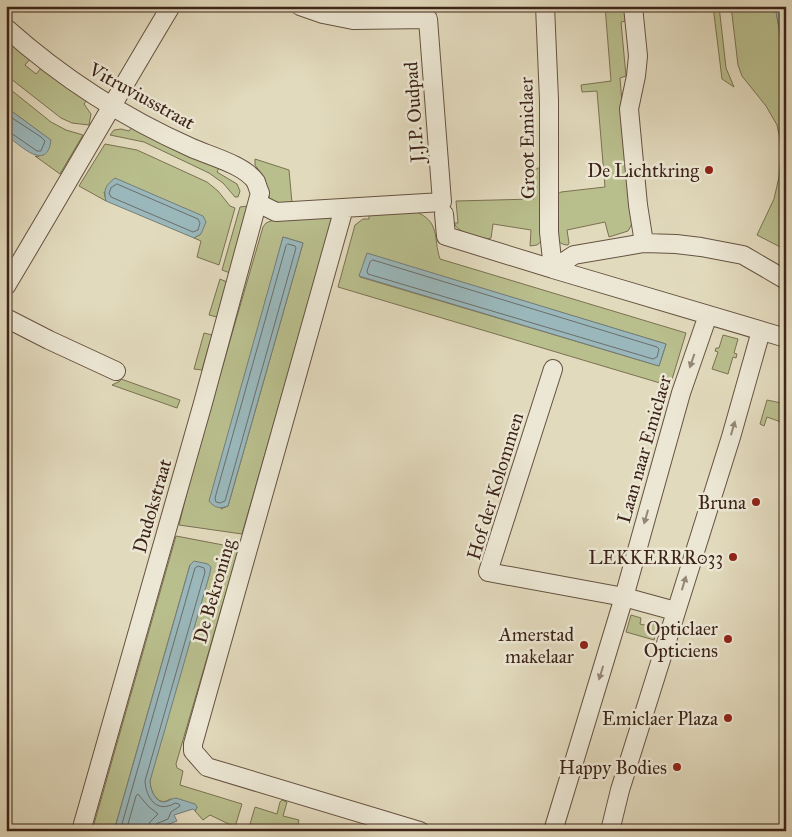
<svg xmlns="http://www.w3.org/2000/svg" width="792" height="837" font-family="'IM FELL Great Primer',serif">
	<style>
		.green { fill: #b9be8d; stroke: #7b7152; fill-rule: evenodd }
		.water { fill: #9ab8bc; stroke: #757d7a }
		.lines { fill: none; stroke-linecap: round; stroke-linejoin: round }
		.shore { stroke: #6c6e6a; stroke-width: 1 }
		.street-casing { stroke: #665241; stroke-width: 20 }
		.street { stroke: #ece7d4; stroke-width: 18 }
		.oneway { fill: #948676 }
		.poi-dot { fill: #8f2418; stroke: #ece7d4; stroke-width: 2 }
		.labels { text-anchor: middle; dominant-baseline: central; stroke-width: 5; stroke-linejoin: round; paint-order: stroke }
		.street-label { font-size: 19px; fill: #3d2418; stroke: #ece7d4 }
		.poi-label { font-size: 19px; fill: #3d2418; stroke: #ece7d4; text-anchor: end }
	</style>
	<rect width="100%" height="100%" fill="#e2dabd"/>
	<filter id="stains"><feTurbulence type="fractalNoise" baseFrequency=".004" numOctaves="4"/><feColorMatrix values="0 0 0 0 .2 0 0 0 0 .09 0 0 0 0 .02 0 0 0 .5 -.17"/></filter>
	<radialGradient id="worn" r=".72"><stop offset=".6" stop-color="#630" stop-opacity="0"/><stop offset="1" stop-color="#630" stop-opacity=".3"/></radialGradient>
	<path class="green" d="M 605,6 L 626,6 L 627,21 L 621,22 L 626,76 L 620,78 L 632,224 L 628,231 L 609,237 L 605,222 L 567,230 L 569,243 L 568,245 C 562,245 559,242 555,238 L 556,195 L 561,192 L 605,187 L 597,91 L 582,92 L 581,85 L 611,81 Z
		M 713,6 L 719,6 L 726,68 L 734,87 L 722,79 Z
		M 731,6 L 775,6 L 786,67 L 786,250 L 757,235 L 774,199 L 779,177 L 781,155 L 780,139 L 777,125 L 766,106 L 742,76 L 738,65 Z
		M 6,39 L 31,58 L 25,65 L 36,74 L 42,67 L 87,100 L 84,104 L 91,114 L 89,125 L 72,123 L 61,118 L 6,75 Z
		M 6,86 L 51,122 L 66,130 L 83,135 L 60,174 L 35,156 L 38,157 L 50,140 L 6,107 Z
		M 132,127 L 219,168 L 217,172 L 237,184 L 240,191 L 238,197 L 235,197 L 223,183 L 209,173 L 144,142 L 110,135 L 114,130 L 121,129 L 129,131 Z
		M 105,144 L 137,150 L 207,182 L 218,191 L 230,206 L 235,208 L 219,265 L 197,257 L 201,241 L 194,238 L 201,234 L 104,192 L 106,201 L 79,186 Z
		M 255,159 L 289,170 L 292,203 L 279,205 L 270,200 L 264,178 L 255,165 Z
		M 538,168 L 542,168 L 543,240 L 537,245 L 530,246 L 531,230 L 493,224 L 491,238 L 488,239 C 478,236 458,234 454,223 L 458,223 L 456,201 L 534,199 L 533,171 Z
		M 248,206 L 230,273 L 222,270 L 240,207 Z
		M 414,211 C 441,221 433,238 440,259 L 686,333 L 670,386 L 338,287 L 355,225 L 363,219 L 369,219 L 369,213 ZM 367,254 L 666,344 L 659,366 L 360,277 Z
		M 334,215 L 242,534 L 179,525 L 193,468 L 263,227 L 266,223 L 273,220 ZM 283,237 L 303,243 L 228,506 L 221,509 L 266,302 Z
		M 220,279 L 227,282 L 217,317 L 209,315 Z
		M 204,333 L 212,335 L 202,370 L 194,369 Z
		M 723,335 L 738,339 L 734,353 L 737,354 L 736,358 L 733,357 L 728,374 L 712,369 L 718,352 L 715,351 L 716,348 L 719,348 Z
		M 121,379 L 180,400 L 177,408 L 112,385 L 120,381 Z
		M 767,400 L 786,404 L 786,416 L 781,422 L 767,417 L 764,426 L 760,424 Z
		M 176,536 L 239,548 L 176,764 L 177,768 L 183,771 L 180,785 L 242,804 L 235,827 L 210,815 L 203,820 L 195,811 L 197,807 L 170,799 C 158,808 150,791 150,781 L 190,565 L 114,831 L 92,831 Z
		M 631,615 L 641,618 L 640,624 L 649,626 L 650,623 L 658,625 L 654,640 L 626,632 Z
		M 282,800 L 287,802 L 283,816 L 299,820 L 296,831 L 248,831 L 255,807 L 277,814 L 280,802 Z"/>
	<path class="water" d="M 775,6 L 786,6 L 786,67 Z
		M 6,107 L 51,140 C 47,173 20,145 6,135 Z
		M 115,178 L 203,216 L 206,222 L 201,234 L 194,238 L 106,201 C 103,189 106,185 115,178 Z
		M 283,237 L 303,243 L 228,506 C 219,509 215,508 209,501 Z
		M 367,253 L 666,344 L 659,366 L 359,276 Z
		M 194,561 L 208,564 L 211,567 L 210,573 L 150,781 C 150,789 156,806 168,801 C 170,800 173,798 176,798 L 195,804 L 197,807 L 195,811 L 193,809 L 174,815 L 177,821 L 159,828 L 161,831 L 114,831 L 190,565 Z"/>
	<g class="lines">
		<path class="shore" d="M 6,114 L 41,137 L 45,141 L 41,151 L 37,151 L 11,133 L 6,132
			M 117,184 L 198,219 L 200,223 L 198,230 L 193,232 L 111,197 L 109,193 L 111,188 Z
			M 288,244 L 295,246 L 296,248 L 225,501 L 220,503 L 216,502 L 215,498 L 286,246 Z
			M 373,260 L 657,347 L 659,349 L 657,357 L 653,359 L 368,274 L 367,271 L 370,262 Z
			M 120,831 L 195,568 L 198,566 L 204,568 L 205,572 L 145,781 C 146,798 157,814 175,803 L 179,804 L 180,806 L 171,812 L 168,819 L 156,824 L 155,831
			M 126,831 L 136,796 L 138,794 L 148,806 L 158,814 L 150,822 L 148,831"/>
		<defs>
			<path id="street" d="M 633,6 L 638,56 L 636,76 L 629,109 L 638,205 L 644,243
				M 6,28 C 61,77 124,118 192,148 C 210,156 245,165 256,182 C 257,185 258,189 260,193 L 203,403 L 81,831
				M 258,203 L 276,212 L 442,202 L 428,19 L 353,20 L 323,14 L 300,6
				M 344,208 L 193,744 L 193,751 L 207,767 L 420,831
				M 444,214 L 446,236 L 553,269 L 549,232 L 549,100 L 545,6
				M 786,280 L 743,255 L 701,247 L 676,244 L 644,243 L 574,255 L 553,269 L 786,338
				M 6,286 C 62,193 115,99 171,6
				M 6,318 L 49,340 L 116,371
				M 553,369 L 488,572 L 624,597 L 675,611
				M 553,831 L 624,597 L 681,393 L 708,315
				M 610,831 L 620,790 L 731,437 L 761,331"/>
		</defs>
		<use href="#street" class="street-casing"/>
		<use href="#street" class="street"/>
	</g>
	<defs><path id="oneway-solid" d="M-6-.8H1V-3.2L6.5 0L1 3.2V.8H-6Z" transform="scale(1.25)"/></defs>
	<g class="oneway">
		<use href="#oneway-solid" transform="translate(692 361) rotate(109)"/>
		<use href="#oneway-solid" transform="translate(733 428) rotate(-74)"/>
		<use href="#oneway-solid" transform="translate(646 517) rotate(106)"/>
		<use href="#oneway-solid" transform="translate(684 583) rotate(-73)"/>
		<use href="#oneway-solid" transform="translate(601 673) rotate(107)"/>
	</g>
	<g class="poi-dot">
		<circle cx="709" cy="170" r="5"/>
		<circle cx="756" cy="502" r="5"/>
		<circle cx="733" cy="557" r="5"/>
		<circle cx="728" cy="639" r="5"/>
		<circle cx="584" cy="645" r="5"/>
		<circle cx="728" cy="718" r="5"/>
		<circle cx="677" cy="767" r="5"/>
	</g>
	<g class="labels">
		<g class="street-label">
			<text transform="translate(142 96) rotate(29)">Vitruviusstraat</text>
			<text transform="translate(414 112) rotate(-94)">J.J.P. Oudpad</text>
			<text transform="translate(527 138) rotate(-91)">Groot Emiclaer</text>
			<text transform="translate(644 449) rotate(-74)">Laan naar Emiclaer</text>
			<text transform="translate(495 486) rotate(-73)">Hof der Kolommen</text>
			<text transform="translate(152 506) rotate(-74)">Dudokstraat</text>
			<text transform="translate(214 591) rotate(-74)">De Bekroning</text>
		</g>
		<g class="poi-label">
			<text x="699" y="170">De Lichtkring</text>
			<text x="746" y="502">Bruna</text>
			<text x="723" y="557">LEKKERRR033</text>
			<text x="718" y="628">Opticlaer<tspan x="718" dy="22">Opticiens</tspan></text>
			<text x="574" y="634">Amerstad<tspan x="574" dy="22">makelaar</tspan></text>
			<text x="718" y="718">Emiclaer Plaza</text>
			<text x="667" y="767">Happy Bodies</text>
		</g>
	</g>
	<rect width="792" height="837" fill="none" stroke="#e2dabd" stroke-width="25"/>
	<rect x="8" y="8" width="777" height="822" fill="none" stroke="#3d2418" stroke-width="2.5"/>
	<rect x="12" y="12" width="767" height="812" fill="none" stroke="#3d2418"/>
	<rect width="100%" height="100%" filter="url(#stains)"/>
	<rect width="100%" height="100%" fill="url(#worn)"/>
</svg>
